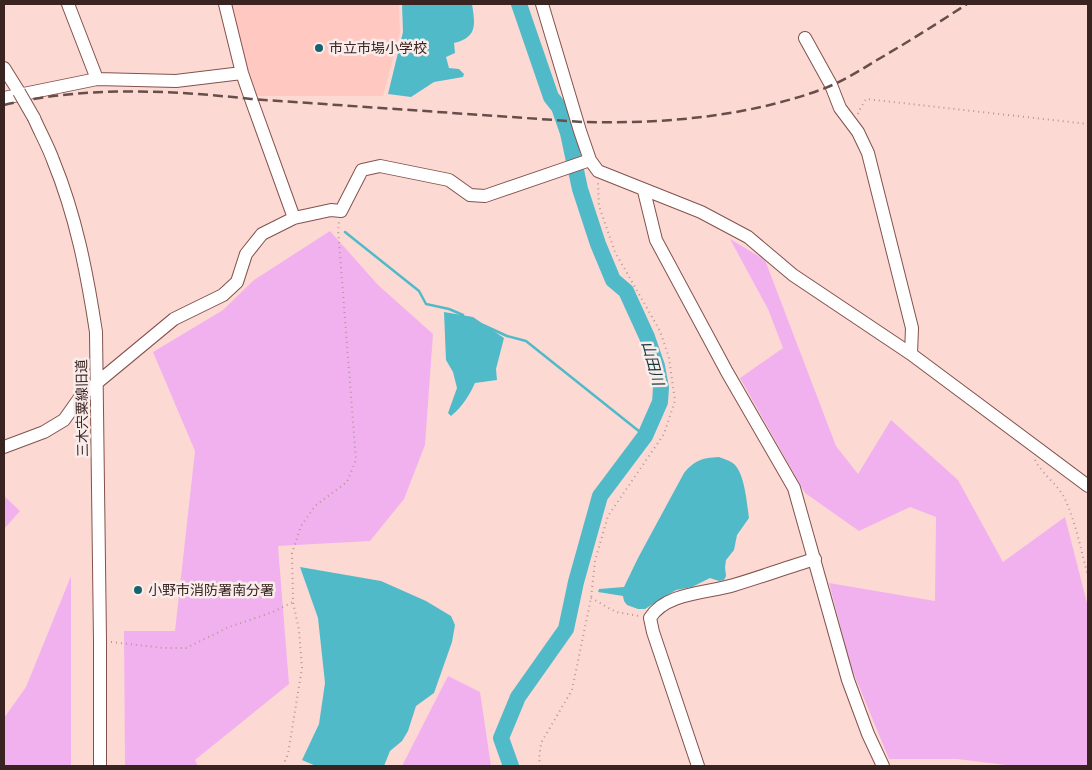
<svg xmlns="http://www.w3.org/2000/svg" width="1092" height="770" font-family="Poppins,'Noto Sans JP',sans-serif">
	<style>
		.built { fill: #ffc9c2 }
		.green { fill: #f1b1ef }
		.water { fill: #50bac8 }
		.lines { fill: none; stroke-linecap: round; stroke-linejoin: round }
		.stream { stroke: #50bac8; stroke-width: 2.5 }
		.river { stroke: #50bac8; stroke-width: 16 }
		.minor-casing { stroke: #83524c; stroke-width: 14 }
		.path { stroke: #b69793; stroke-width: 2; stroke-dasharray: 1 4; stroke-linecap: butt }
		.minor { stroke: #fff; stroke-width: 12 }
		.rail { stroke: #674e4a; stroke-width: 2.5; stroke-dasharray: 10 5; stroke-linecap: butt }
		.minor-bridge-casing { stroke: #83524c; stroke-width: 14; stroke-linecap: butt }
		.minor-bridge { stroke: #fff; stroke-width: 12 }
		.poi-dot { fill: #15636c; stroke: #f9edeb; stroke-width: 2 }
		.labels { text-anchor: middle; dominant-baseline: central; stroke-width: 5; stroke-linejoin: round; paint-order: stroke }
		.poi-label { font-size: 14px; fill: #3a2421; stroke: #f9edeb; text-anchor: start }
		.street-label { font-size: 14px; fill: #3a2421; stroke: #f9edeb }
		.water-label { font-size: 15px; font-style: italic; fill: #15363a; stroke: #f9edeb }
	</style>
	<rect width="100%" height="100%" fill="#fdd9d4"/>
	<path class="built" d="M 228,4 L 399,4 L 400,32 L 383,96 L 255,96 Z"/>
	<path class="green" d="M 330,231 L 378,285 L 433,334 L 425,445 L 404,499 L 370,541 L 278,546 L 289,684 L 195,760 L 198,766 L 125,766 L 124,631 L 175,631 L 195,451 L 153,352 L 223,310 L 254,280 Z
		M 730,239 L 765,260 L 836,446 L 858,474 L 891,420 L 958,480 L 1003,562 L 1065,517 L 1088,607 L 1088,766 L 1014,766 L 957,759 L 889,759 L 851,667 L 829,583 L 935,601 L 936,517 L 910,507 L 859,531 L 805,493 L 740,378 L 783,348 L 768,309 Z
		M 4,496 L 20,511 L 4,529 Z
		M 71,576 L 71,766 L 4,766 L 4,718 L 26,687 Z
		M 448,676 L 480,692 L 491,766 L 402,766 Z"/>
	<path class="water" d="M 402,4 L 472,4 C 475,24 478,37 454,43 L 455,53 L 446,57 L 449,68 L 459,69 L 464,74 L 463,77 L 434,82 L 411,97 L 388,94 L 403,32 Z
		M 444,312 L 473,317 L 504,338 L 496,369 L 497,380 L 475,383 C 469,396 462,407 451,416 L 448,413 L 457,388 L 453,372 L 446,360 Z
		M 719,457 C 724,459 731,461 734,464 C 745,474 747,504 749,518 L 737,535 L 734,550 L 726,560 L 725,567 L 726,576 L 724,580 L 719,581 L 710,578 L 692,587 L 676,590 L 645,609 L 638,609 L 627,605 L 624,601 L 623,596 L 598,592 L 599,589 L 624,587 L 638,558 L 684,473 C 695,460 702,458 719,457 Z
		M 300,567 L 381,581 L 426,601 L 451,616 L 455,625 L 452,642 L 434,693 L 416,706 L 408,731 L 402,741 L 390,751 L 384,766 L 316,766 L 302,760 L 319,724 L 325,683 L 318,618 Z"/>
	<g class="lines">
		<path class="stream" d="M 345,232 L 419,291 L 426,304 L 449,309 L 463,315
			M 483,325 L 507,336 L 526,341 L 645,436"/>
		<path class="river" d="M 511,766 L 501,738 L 518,697 L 566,629 L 576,582 L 600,496 L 645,436 L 660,402 L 661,388 L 657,366 L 647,337 L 626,291 L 613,280 L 598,244 L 580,189 L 568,133 L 559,107 L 551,97 L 519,4"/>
		<defs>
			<path id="minor" d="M 68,4 L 97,79
				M 225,4 L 242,73 L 251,99 L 294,218
				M 542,4 L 580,131 L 590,160 L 598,171 L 701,212 L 748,237 L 793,275 L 911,354 L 1088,486
				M 805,38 L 831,85 L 840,108 L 858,132 L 868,153 L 912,328 L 911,354
				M 4,68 L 19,92
				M 4,98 L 97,79 L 176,81 L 242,73
				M 34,118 C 40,132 48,146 53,160 C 76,216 87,273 96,332 L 100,641 L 100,766
				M 644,191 L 656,240 L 727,372 L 794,488 L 848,680 L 868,734 L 883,766
				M 4,447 L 44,432 L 64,420 L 81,396 L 174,319 L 223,295 L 237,282 L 246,254 L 262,234 L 294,218 L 331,210 L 341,211 L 362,170 L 380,166 L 449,180 L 470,195 L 485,196 L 590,160
				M 698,766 L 653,632 L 650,618 C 666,592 709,593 734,585 C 761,577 788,567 815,559"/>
		</defs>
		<use href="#minor" class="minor-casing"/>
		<path class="path" d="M 858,114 L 859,111 L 866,99 L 1088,124
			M 1035,460 C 1042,474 1058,485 1064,497 C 1076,522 1081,551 1088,576
			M 591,598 L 616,612 L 639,616
			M 111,642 L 164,648 L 186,648 L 229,627 L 273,612 L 293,602
			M 283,766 L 288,754 L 302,668 L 299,630 L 293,602 L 292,553 L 301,526 L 315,506 L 347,482 L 356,460 L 338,229 L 339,221
			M 541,766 L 539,759 L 541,743 L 572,690 L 591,598 L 595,561 L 608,516 L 664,434 L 675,401 L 669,358 L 660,331 L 615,252 L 599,206 L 598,183"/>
		<use href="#minor" class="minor"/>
		<path class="rail" d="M 4,105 C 85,86 169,90 251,99 L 583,122 C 662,124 745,117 820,90 C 840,83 859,71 877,60 C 908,42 938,23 967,4"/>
		<defs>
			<path id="minor-bridge" d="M 19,92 L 34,118"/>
		</defs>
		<use href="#minor-bridge" class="minor-bridge-casing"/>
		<use href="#minor-bridge" class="minor-bridge"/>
	</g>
	<g class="poi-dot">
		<circle cx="319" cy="48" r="5"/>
		<circle cx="138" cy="590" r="5"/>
	</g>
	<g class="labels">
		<g class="poi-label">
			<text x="329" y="48">市立市場小学校</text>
			<text x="148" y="590">小野市消防署南分署</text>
		</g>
		<g class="street-label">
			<text transform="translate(82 408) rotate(-91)">三木宍粟線旧道</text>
		</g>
		<g class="water-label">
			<text transform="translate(653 363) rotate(75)">山田川</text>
		</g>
	</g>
	<rect width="1092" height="770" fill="none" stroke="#3a2421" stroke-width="10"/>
</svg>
